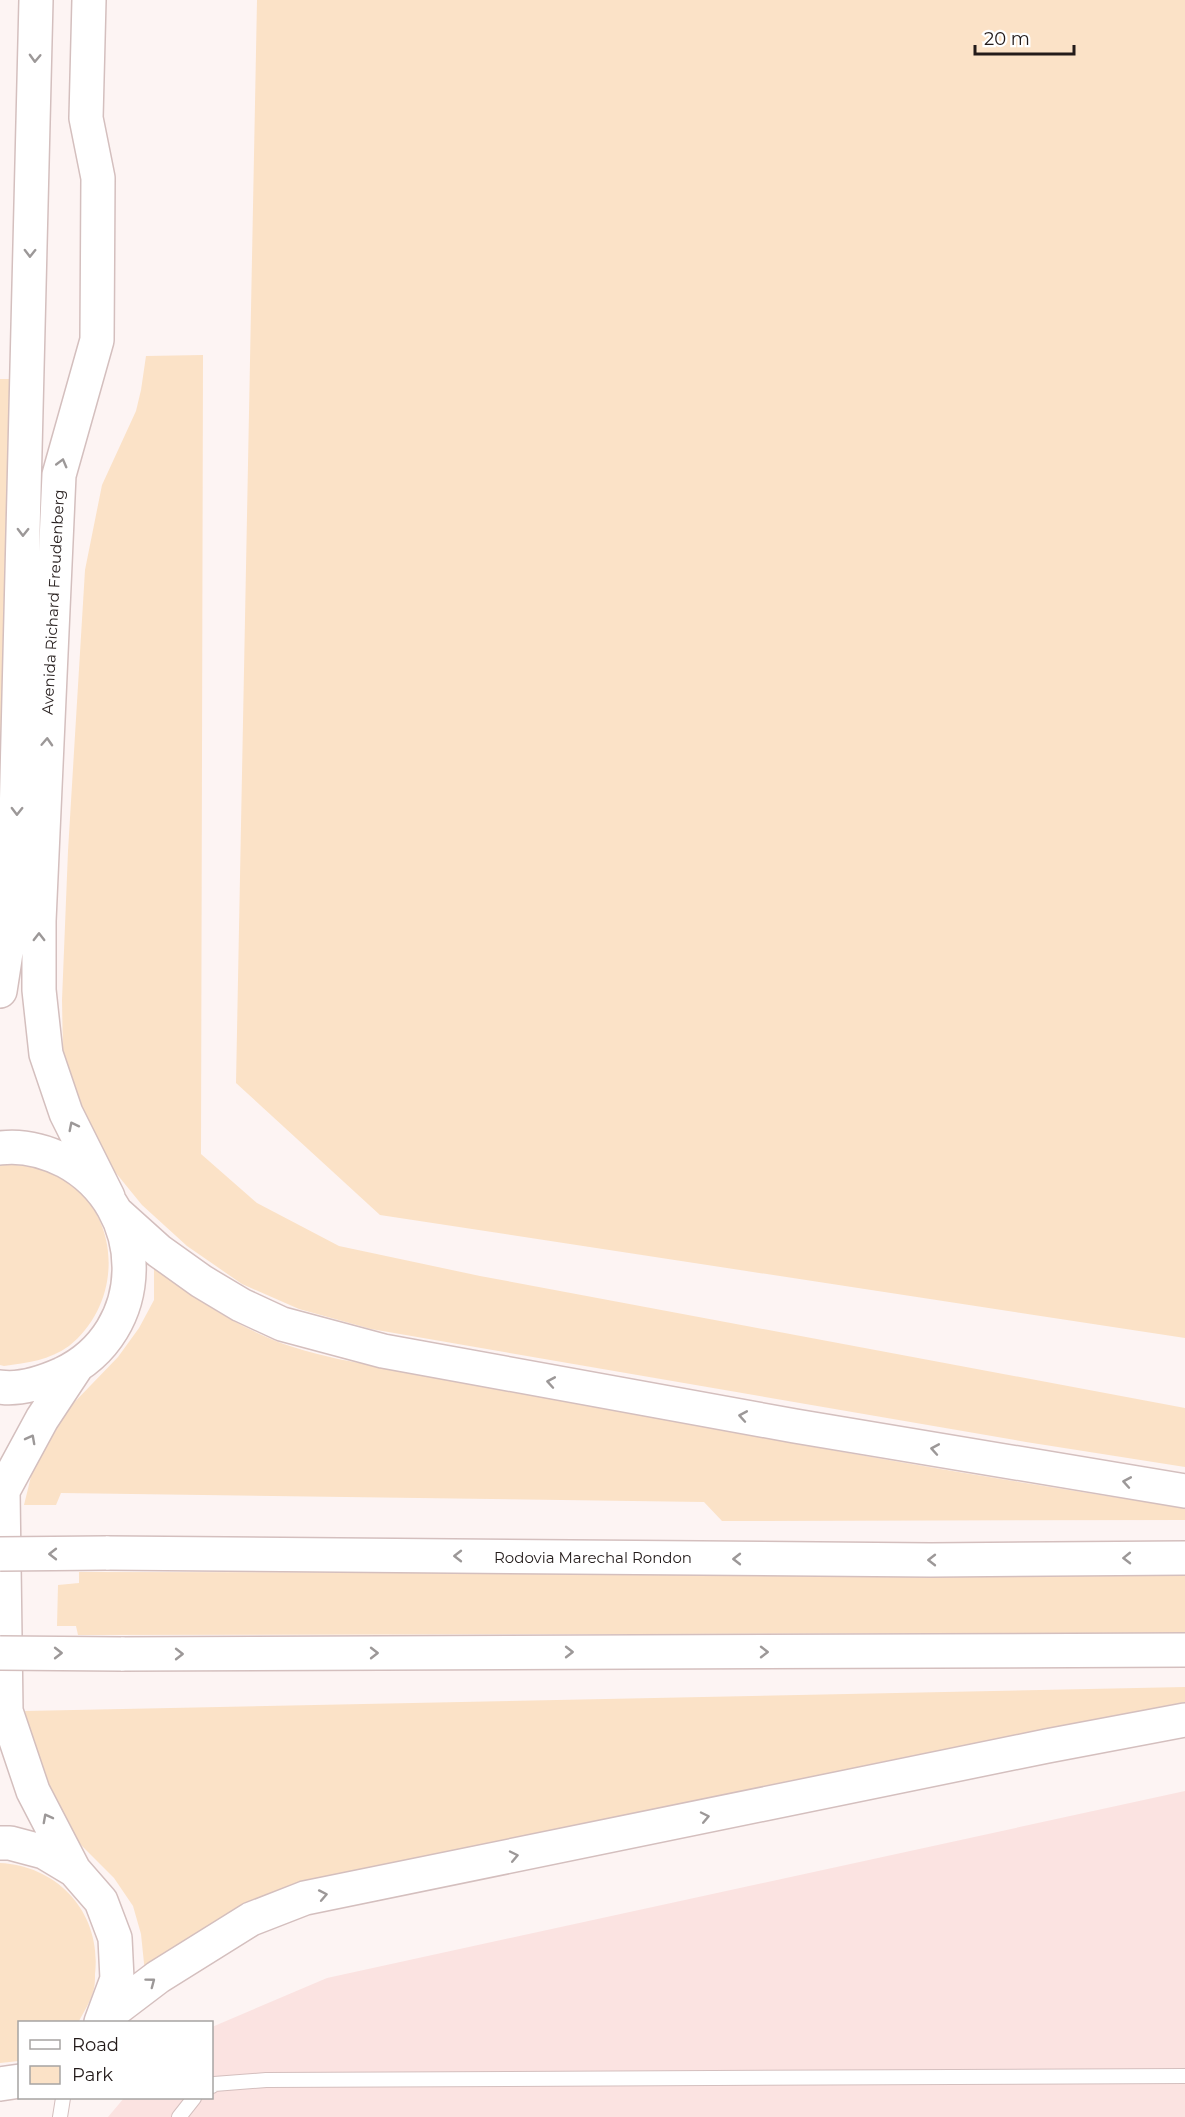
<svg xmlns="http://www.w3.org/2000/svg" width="1185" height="2117" font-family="Montserrat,sans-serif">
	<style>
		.built { fill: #fbe3e1 }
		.green { fill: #fbe2c7 }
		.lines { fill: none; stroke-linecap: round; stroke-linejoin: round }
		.service-casing { stroke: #d4bfbe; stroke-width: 16 }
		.secondary-casing { stroke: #d4bfbe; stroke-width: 36 }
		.motorway-casing { stroke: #d4bfbe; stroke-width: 36 }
		.service { stroke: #fff; stroke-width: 14 }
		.secondary { stroke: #fff; stroke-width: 33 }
		.motorway { stroke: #fff; stroke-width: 33 }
		.motorway-bridge-casing { stroke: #d4bfbe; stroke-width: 36; stroke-linecap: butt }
		.motorway-bridge { stroke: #fff; stroke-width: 33 }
		.oneway { stroke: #9c9898 }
		.labels { text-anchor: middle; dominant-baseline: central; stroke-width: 4.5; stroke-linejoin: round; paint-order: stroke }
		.street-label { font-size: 15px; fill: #231b1a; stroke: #fff }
	</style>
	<rect width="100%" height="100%" fill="#fdf4f3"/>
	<path class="built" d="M 1185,1791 L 1185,2117 L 108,2117 L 124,2098 L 212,2098 L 212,2027 L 327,1978 Z"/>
	<path class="green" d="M 257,0 L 1185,0 L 1185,1338 L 380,1215 L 236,1083 Z
		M 203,355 L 201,1154 L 257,1203 L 339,1246 L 480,1276 L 1185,1408 L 1185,1467 L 1026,1442 L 371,1329 L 299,1309 L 242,1284 L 187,1246 L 142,1205 L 111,1167 L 81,1112 L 63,1055 L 62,1000 L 68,851 L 85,570 L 102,485 L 136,411 L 141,390 L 146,356 Z
		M 0,379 L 14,379 L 5,580 L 0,783 Z
		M 0,1164 C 22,1165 42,1167 62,1178 C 123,1215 123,1303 69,1346 C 50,1360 27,1363 4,1366 L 0,1365 Z
		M 154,1265 C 195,1300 241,1330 293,1347 C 308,1352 323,1355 338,1359 C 620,1411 901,1466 1185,1508 L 1185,1520 L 722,1521 L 704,1502 L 61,1493 L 56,1505 L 24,1505 L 36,1456 L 63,1414 L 118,1357 L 139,1328 L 154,1300 Z
		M 79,1572 L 1185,1574 L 1185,1633 L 78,1635 L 76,1626 L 57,1626 L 58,1585 L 79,1583 Z
		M 1185,1687 L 1185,1702 C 890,1758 597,1822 303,1882 L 264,1896 L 228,1914 L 145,1973 L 141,1934 L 133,1906 L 114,1878 L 68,1832 L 31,1744 L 25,1711 Z
		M 0,1863 C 59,1866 102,1914 95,1974 C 95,1980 95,1987 93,1992 C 90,2002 84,2012 79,2021 L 20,2022 L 19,2061 L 0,2063 Z"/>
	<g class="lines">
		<defs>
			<path id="service" d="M 212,2086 L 214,2084 L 266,2080 L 1185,2076
				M 60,2117 L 63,2098
				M 179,2117 L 194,2098"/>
			<path id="secondary" d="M 89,0 L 86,118 L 98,178 L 97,340 L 59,475 L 39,921 L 39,990 L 46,1054 L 66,1113 L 108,1197
				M 0,991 L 14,901 L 36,0
				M 0,1148 C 23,1145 45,1151 65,1161 C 151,1207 151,1332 62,1374 C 44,1382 20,1390 0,1387
				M 0,1482 L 3,1491 L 6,1711 L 33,1791 L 74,1870
				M 3,1491 L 42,1419 L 77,1366
				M 0,1843 L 10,1843 L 44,1852 L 74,1870 L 101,1901 L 115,1938 L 117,1979 L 101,2022
				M 0,2084 L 20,2081"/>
			<path id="motorway" d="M 119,1215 L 159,1251 L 201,1281 L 241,1305 L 282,1324 L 383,1351 L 795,1426 L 1185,1491
				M 106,1553 L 931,1560 L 1185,1558
				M 121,1654 L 1185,1650
				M 104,2018 L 158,1977 L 251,1919 L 305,1898 L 1047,1746 L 1185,1720"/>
		</defs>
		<use href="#service" class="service-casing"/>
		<use href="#secondary" class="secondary-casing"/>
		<use href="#motorway" class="motorway-casing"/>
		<use href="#service" class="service"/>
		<use href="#secondary" class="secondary"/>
		<use href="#motorway" class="motorway"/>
		<defs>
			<path id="motorway-bridge" d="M 0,1554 L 106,1553
				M 0,1653 L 121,1654"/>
		</defs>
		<use href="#motorway-bridge" class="motorway-bridge-casing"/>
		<use href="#motorway-bridge" class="motorway-bridge"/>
	</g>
	<defs><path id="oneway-chevron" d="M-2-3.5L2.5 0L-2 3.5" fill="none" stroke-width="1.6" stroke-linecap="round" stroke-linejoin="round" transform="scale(1.5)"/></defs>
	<g class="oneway">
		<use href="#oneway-chevron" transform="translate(35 58) rotate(92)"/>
		<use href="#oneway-chevron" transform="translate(30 253) rotate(91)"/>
		<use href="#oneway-chevron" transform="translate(62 463) rotate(-75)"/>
		<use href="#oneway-chevron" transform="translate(23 532) rotate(91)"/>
		<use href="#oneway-chevron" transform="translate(47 742) rotate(-87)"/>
		<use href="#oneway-chevron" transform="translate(17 811) rotate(91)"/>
		<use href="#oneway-chevron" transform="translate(39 937) rotate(-90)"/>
		<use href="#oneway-chevron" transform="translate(73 1126) rotate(-117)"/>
		<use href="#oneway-chevron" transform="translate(551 1382) rotate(-170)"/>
		<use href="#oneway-chevron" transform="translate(743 1416) rotate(-170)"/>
		<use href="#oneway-chevron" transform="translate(31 1439) rotate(-62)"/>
		<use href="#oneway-chevron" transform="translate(935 1449) rotate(-170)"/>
		<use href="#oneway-chevron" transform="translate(1127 1482) rotate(-170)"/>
		<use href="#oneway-chevron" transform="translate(53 1554) rotate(180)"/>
		<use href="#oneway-chevron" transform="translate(458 1556) rotate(-180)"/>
		<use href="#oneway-chevron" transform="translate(1127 1558) rotate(179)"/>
		<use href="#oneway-chevron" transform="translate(737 1559) rotate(-180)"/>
		<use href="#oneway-chevron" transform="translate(932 1560) rotate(180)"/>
		<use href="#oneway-chevron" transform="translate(569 1652)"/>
		<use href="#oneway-chevron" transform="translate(764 1652)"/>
		<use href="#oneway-chevron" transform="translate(58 1653)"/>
		<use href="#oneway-chevron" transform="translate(374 1653)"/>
		<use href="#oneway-chevron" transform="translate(179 1654)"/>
		<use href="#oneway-chevron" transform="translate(705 1817) rotate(-12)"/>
		<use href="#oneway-chevron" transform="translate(47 1818) rotate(-118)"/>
		<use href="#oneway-chevron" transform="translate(514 1856) rotate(-12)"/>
		<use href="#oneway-chevron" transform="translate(323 1895) rotate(-11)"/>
		<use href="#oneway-chevron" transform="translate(151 1982) rotate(-37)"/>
	</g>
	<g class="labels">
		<g class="street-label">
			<text transform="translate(53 602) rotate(-87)">Avenida Richard Freudenberg</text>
			<text x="593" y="1557">Rodovia Marechal Rondon</text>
		</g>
	</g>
	<rect x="18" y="2021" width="195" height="78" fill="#ffffff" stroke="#a7a4a3" stroke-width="1.5"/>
	<rect x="30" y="2040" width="30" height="9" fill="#ffffff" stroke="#a7a4a3" stroke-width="1.5"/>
	<text x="72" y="2051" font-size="18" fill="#231b1a">Road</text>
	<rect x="30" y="2066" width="30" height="18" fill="#fbe2c7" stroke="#a7a4a3" stroke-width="1.5"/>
	<text x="72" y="2081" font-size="18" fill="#231b1a">Park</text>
	<path d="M975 45v9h99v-9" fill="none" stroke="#231b1a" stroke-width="3"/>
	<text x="984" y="45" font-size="18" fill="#231b1a" stroke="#ffffff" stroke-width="4.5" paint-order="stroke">20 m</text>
</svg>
